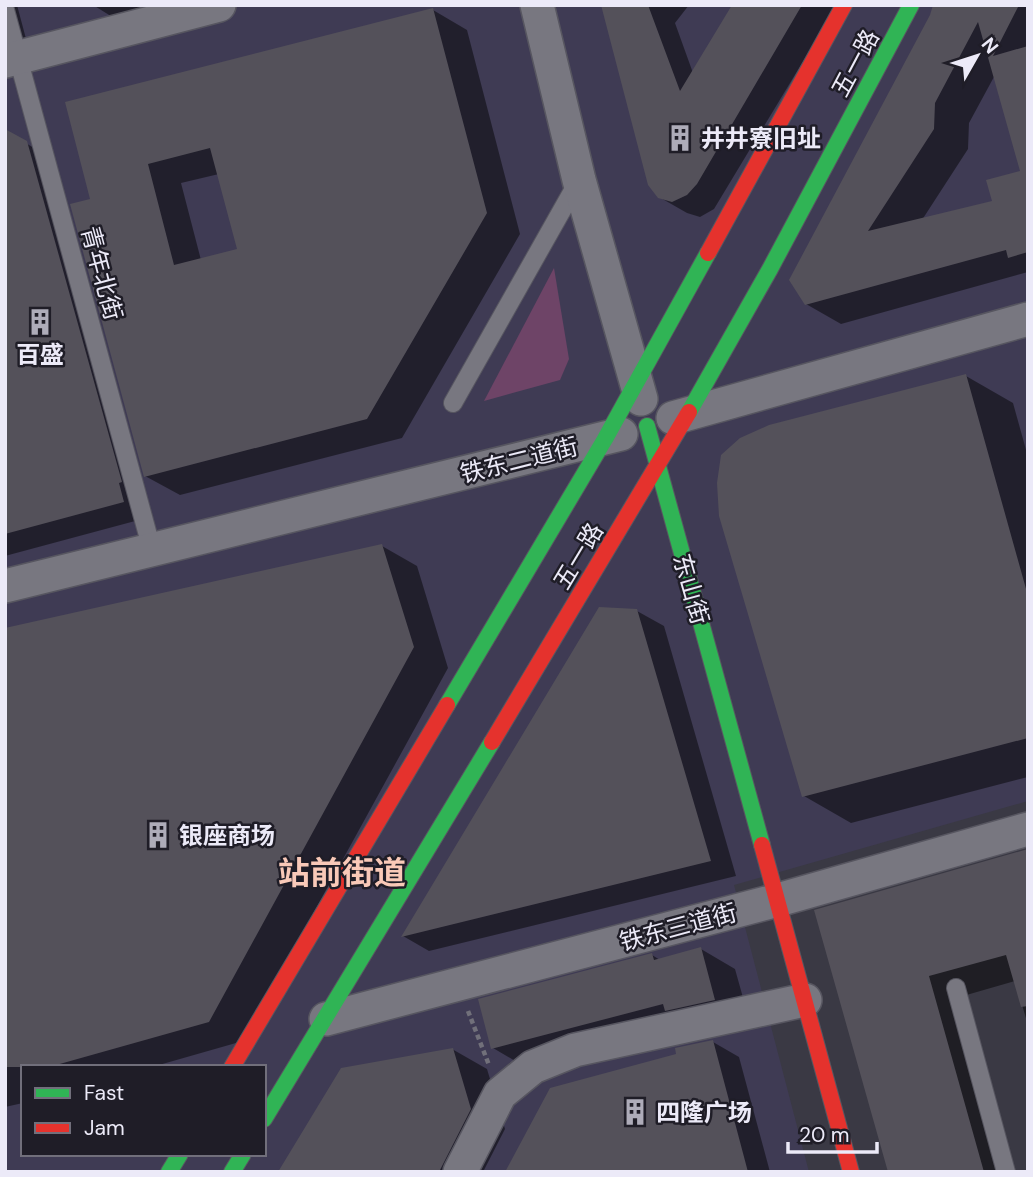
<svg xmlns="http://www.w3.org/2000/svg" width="1033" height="1177" font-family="'DM Sans','Noto Sans SC',sans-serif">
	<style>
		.built { fill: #3f3b54; fill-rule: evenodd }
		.green { fill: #6e4467 }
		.shadow { fill: #0007; fill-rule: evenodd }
		.building { fill: #54515a; fill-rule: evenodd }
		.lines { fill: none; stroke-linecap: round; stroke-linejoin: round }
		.lane-casing { stroke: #575660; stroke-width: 20 }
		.street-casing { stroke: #575660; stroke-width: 36 }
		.fast-casing { stroke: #575660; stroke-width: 18 }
		.jam-casing { stroke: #575660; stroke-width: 18 }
		.path { stroke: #71707a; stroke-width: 4.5; stroke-dasharray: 5 3.5; stroke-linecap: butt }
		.lane { stroke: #787780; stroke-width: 18 }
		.street { stroke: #787780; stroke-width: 33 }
		.fast { stroke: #30b455; stroke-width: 16 }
		.jam { stroke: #e5322d; stroke-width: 16 }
		.labels { text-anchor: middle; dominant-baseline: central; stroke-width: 5; stroke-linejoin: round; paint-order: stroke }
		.street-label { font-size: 24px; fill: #eceaf8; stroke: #1f1d27 }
		.poi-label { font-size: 24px; font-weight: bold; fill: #eceaf8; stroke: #1f1d27; text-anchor: start }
		.district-label { font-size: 32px; font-weight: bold; fill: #f9c9b8; stroke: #1f1d27 }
	</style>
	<rect width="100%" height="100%" fill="#3a3944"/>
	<path class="built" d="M 5,5 L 1028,5 L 1028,801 L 734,885 L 809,1172 L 5,1172 ZM 23,1067 L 264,1067 L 264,1154 L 23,1154 Z"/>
	<path class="green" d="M 554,268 L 569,359 L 560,380 L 484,401 Z"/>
	<path class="shadow" d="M 5,5 L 17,5 L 29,50 L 5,57 Z
		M 93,5 L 162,5 L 114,18 Z
		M 603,5 L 689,5 L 675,23 L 693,73 L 734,5 L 837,5 L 714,209 L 700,217 L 687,213 L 659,197 Z
		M 935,5 L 1028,5 L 1028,272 L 841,324 L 806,304 L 932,16 ZM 995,75 L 1022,172 L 994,203 L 922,220 L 968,149 L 969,123 Z
		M 433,10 L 467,30 L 520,234 L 402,438 L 180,495 L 145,476 L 92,200 L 67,103 ZM 219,174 L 239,251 L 201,260 L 181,183 Z
		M 5,131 L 53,159 L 147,497 L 145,498 L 150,517 L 5,556 Z
		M 966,376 L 1013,403 L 1028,457 L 1028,777 L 851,823 L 804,796 Z
		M 382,546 L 417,566 L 448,668 L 243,1041 L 152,1067 L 23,1067 L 23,1103 L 5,1107 L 5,630 Z
		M 637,611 L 664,626 L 736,876 L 429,951 L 403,936 Z
		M 1028,851 L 1028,1025 L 1015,981 L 963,996 L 1012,1172 L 890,1172 L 816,911 Z
		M 701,949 L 735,969 L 749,1019 L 527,1068 L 493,1048 L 652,955 L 660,960 Z
		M 713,1042 L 739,1057 L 770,1172 L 505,1172 L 678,1055 Z
		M 452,1049 L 487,1069 L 505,1129 L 483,1172 L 280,1172 Z"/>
	<path class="building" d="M 601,5 L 648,5 L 680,91 L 732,5 L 802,5 L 697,184 L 687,195 L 672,202 L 658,198 L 648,185 Z
		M 933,5 L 1019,5 L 993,56 L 1028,46 L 1028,252 L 1008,258 L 1006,250 L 805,305 L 789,280 L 930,15 ZM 978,22 L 1020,171 L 986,180 L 992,201 L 868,231 L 934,129 L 935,103 Z
		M 433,8 L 487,213 L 367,419 L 144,477 L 70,204 L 90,199 L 65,102 ZM 210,148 L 237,249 L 174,265 L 148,164 Z
		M 5,129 L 27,141 L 122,482 L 119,483 L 124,502 L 5,534 Z
		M 966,374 L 1028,596 L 1028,738 L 802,797 L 719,516 L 717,483 L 721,455 L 740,438 L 769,425 Z
		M 382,544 L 414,647 L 209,1022 L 49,1067 L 5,1067 L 5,628 Z
		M 599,607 L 637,609 L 711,861 L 401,937 Z
		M 1028,849 L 1028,1006 L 1021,1007 L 1006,955 L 929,976 L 984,1172 L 888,1172 L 814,910 Z
		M 701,947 L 715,1000 L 665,1011 L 663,1004 L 491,1049 L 478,999 L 652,953 L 654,960 Z
		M 713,1040 L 748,1172 L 505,1172 L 550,1088 L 676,1054 L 675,1048 Z
		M 453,1048 L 471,1109 L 439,1172 L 278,1172 L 341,1068 Z"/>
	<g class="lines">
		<defs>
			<path id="lane" d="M 5,10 L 152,550
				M 453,403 L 579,180
				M 956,988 L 1006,1172"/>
			<path id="street" d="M 537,5 L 579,180 L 641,399
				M 5,61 L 219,5
				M 673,418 L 1028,319
				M 5,586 L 621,434
				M 326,1019 L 778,900 L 1028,829
				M 460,1172 L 500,1094 L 533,1067 L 575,1050 L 805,1000"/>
			<path id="fast" d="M 689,412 L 770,269 L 911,5
				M 647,426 L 762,845
				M 447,705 L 605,439 L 708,253
				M 264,1119 L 492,742
				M 169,1172 L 180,1154
				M 232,1172 L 243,1154"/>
			<path id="jam" d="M 708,253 L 844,5
				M 492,742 L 689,412
				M 762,845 L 851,1172
				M 232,1067 L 447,705"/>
		</defs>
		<use href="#lane" class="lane-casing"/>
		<use href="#street" class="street-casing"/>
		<use href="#fast" class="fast-casing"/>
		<use href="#jam" class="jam-casing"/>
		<path class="path" d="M 468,1011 L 489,1065"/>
		<use href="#lane" class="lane"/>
		<use href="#street" class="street"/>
		<use href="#fast" class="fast"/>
		<use href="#jam" class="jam"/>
	</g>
	<defs>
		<symbol id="building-bare" viewBox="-9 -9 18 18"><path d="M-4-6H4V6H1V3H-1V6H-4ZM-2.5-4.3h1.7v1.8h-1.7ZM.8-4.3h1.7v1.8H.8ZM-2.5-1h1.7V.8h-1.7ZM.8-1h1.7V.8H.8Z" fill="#aeacb9" stroke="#1f1d27" stroke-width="2.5" paint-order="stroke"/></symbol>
	</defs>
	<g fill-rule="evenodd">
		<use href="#building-bare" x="661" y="119" width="38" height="38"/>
		<use href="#building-bare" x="21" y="303" width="38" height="38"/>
		<use href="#building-bare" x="139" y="816" width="38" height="38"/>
		<use href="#building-bare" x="616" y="1093" width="38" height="38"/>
	</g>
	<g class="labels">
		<g class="street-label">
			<text transform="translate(855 63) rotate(-62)">五一路</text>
			<text transform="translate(102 273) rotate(75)">青年北街</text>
			<text transform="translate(519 460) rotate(-14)">铁东二道街</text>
			<text transform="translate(578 556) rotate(-59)">五一路</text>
			<text transform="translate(691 589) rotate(74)">东山街</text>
			<text transform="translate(678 927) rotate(-15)">铁东三道街</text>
		</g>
		<g class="poi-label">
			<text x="701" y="138">井井寮旧址</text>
			<text x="40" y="354" text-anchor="middle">百盛</text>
			<text x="179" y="835">银座商场</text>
			<text x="656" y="1112">四隆广场</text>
		</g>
		<g class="district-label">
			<text x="342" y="873">站前街道</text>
		</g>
	</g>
	<rect width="1033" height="1177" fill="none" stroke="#eceaf8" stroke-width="14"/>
	<rect x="21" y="1065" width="245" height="91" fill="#1f1d27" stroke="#716f7b" stroke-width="2"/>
	<rect x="35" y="1088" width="35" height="10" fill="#30b455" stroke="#716f7b" stroke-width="2"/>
	<text x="84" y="1100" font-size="21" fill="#eceaf8">Fast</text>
	<rect x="35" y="1123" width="35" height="10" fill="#e5322d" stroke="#716f7b" stroke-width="2"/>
	<text x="84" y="1135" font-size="21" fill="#eceaf8">Jam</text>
	<g transform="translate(977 56) rotate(51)" stroke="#1f1d27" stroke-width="5" paint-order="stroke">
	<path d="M0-5L12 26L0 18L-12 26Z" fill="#eceaf8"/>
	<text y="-10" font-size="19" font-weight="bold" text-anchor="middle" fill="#eceaf8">N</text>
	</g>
	<path d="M788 1142v10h89v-10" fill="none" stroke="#eceaf8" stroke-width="3.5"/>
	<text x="799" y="1142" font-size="21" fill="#eceaf8" stroke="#1f1d27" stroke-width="5" paint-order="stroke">20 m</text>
</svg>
